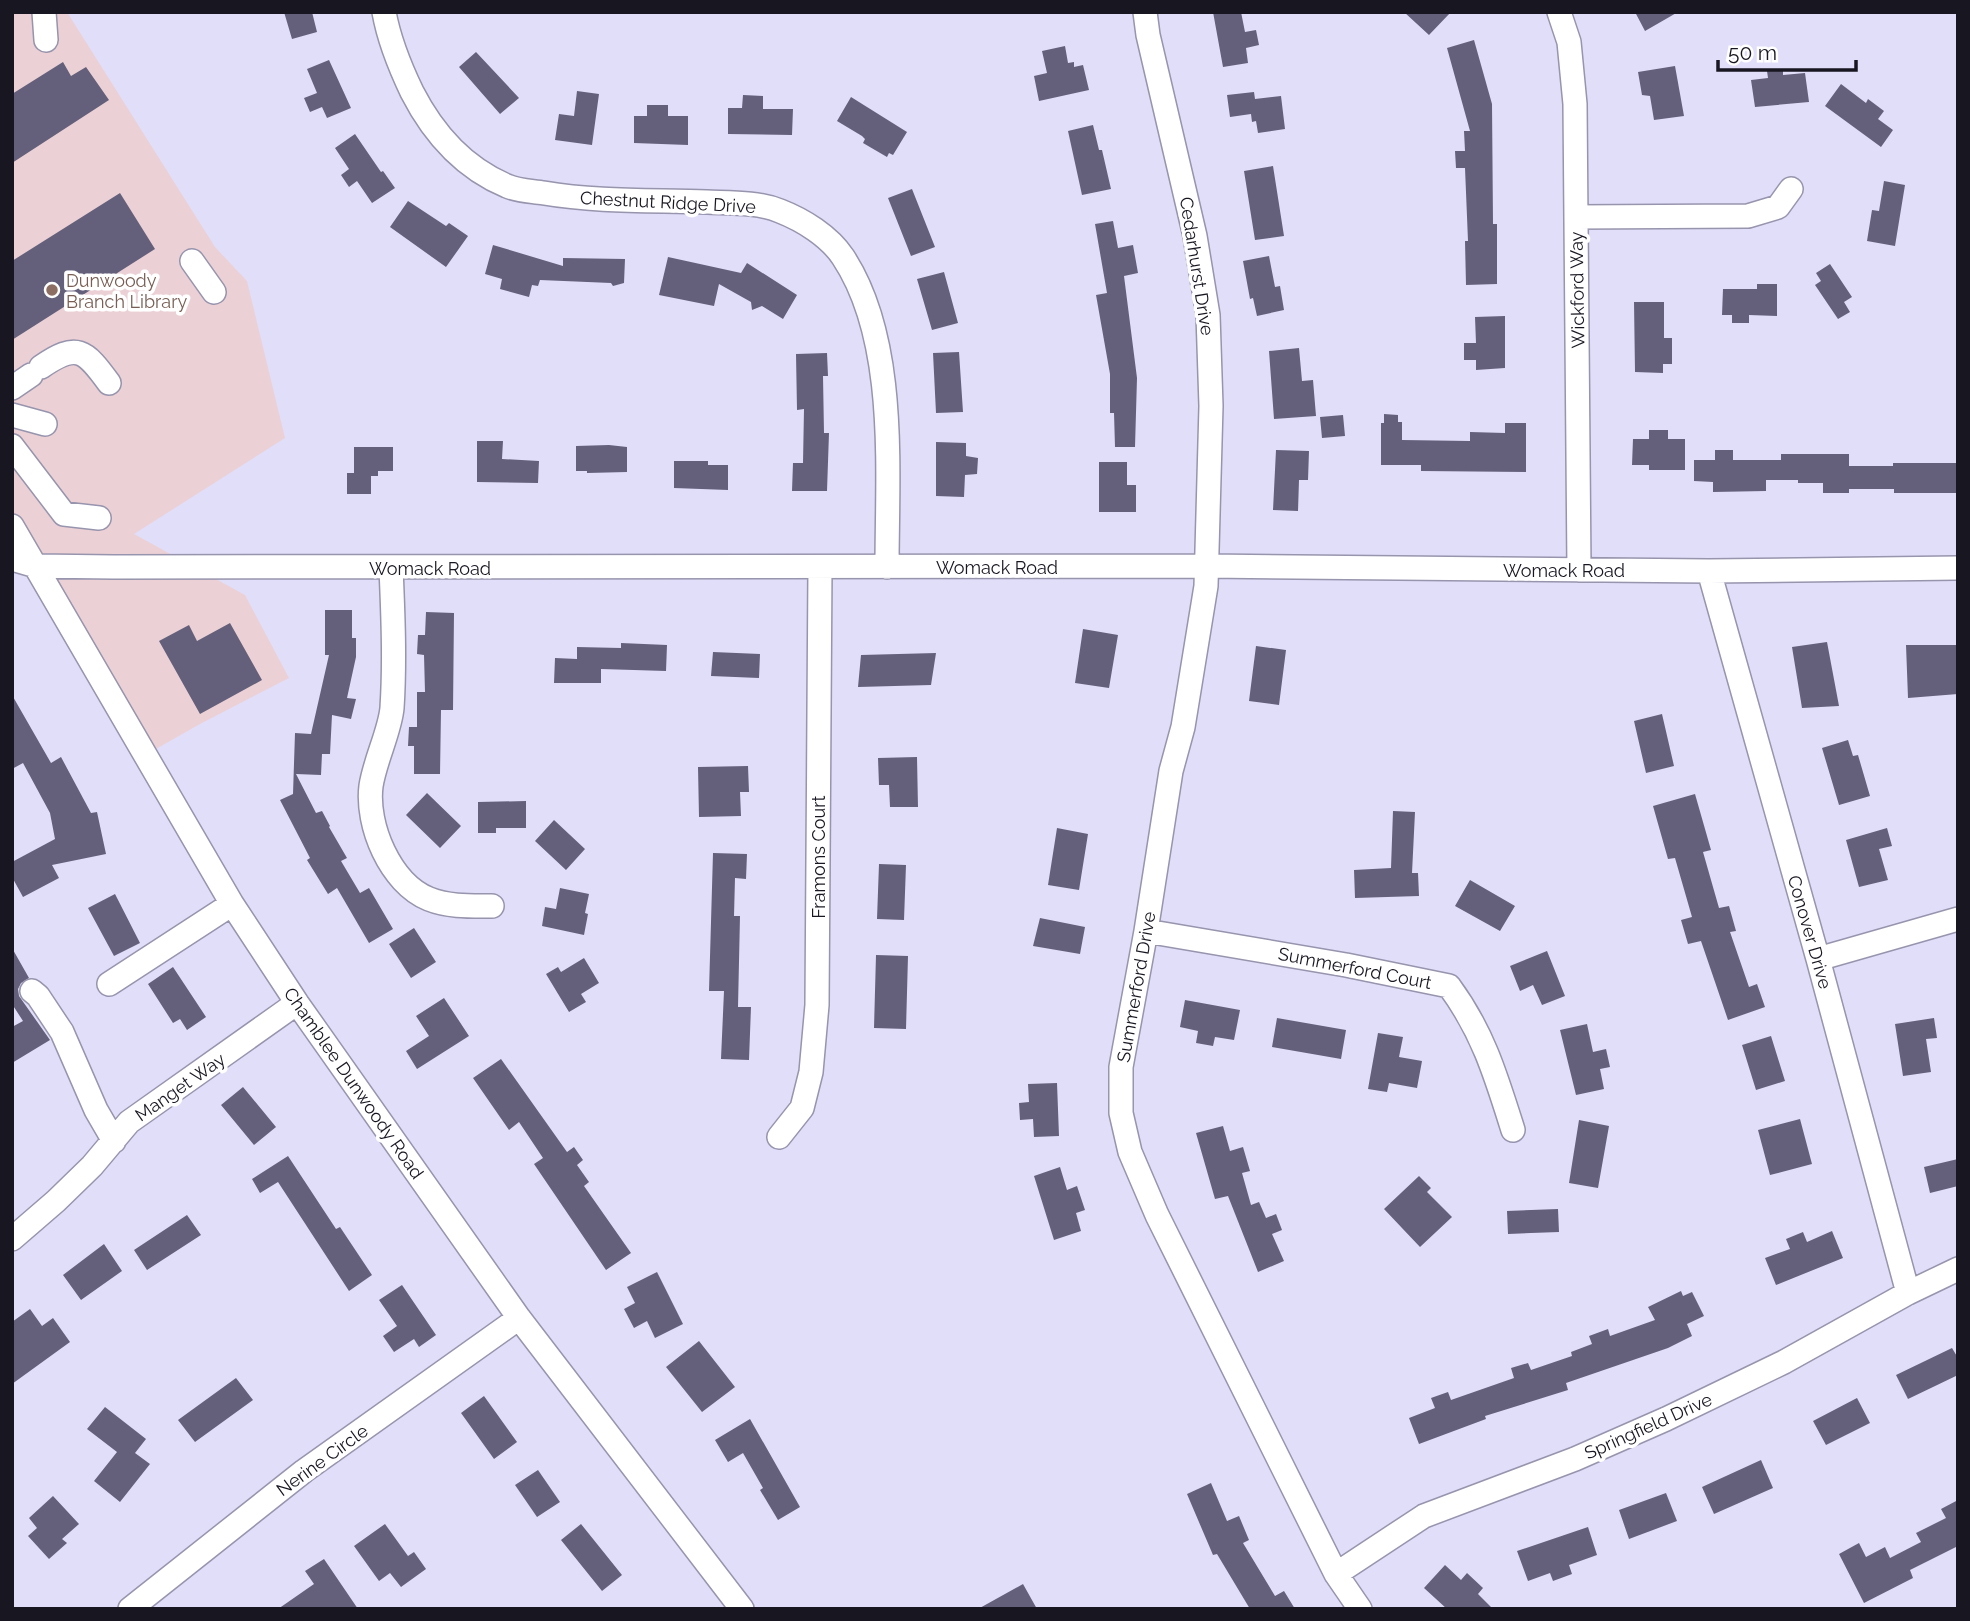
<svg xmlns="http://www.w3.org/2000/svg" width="1970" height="1621" font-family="Raleway,sans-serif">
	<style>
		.commercial { fill: #ebd1d5 }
		.building { fill: #64607b }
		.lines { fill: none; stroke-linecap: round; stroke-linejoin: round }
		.minor-casing { stroke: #9794ad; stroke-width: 26 }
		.minor { stroke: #fff; stroke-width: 23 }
		.education-dot { fill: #8d6e63; stroke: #fff; stroke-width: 2.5 }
		.labels { text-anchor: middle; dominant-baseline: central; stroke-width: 7; stroke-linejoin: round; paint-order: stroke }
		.street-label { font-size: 18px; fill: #181721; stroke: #fff }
		.education-label { font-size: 18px; fill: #785e54; stroke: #fff; text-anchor: start }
	</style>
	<rect width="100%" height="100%" fill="#e1defa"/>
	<path class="commercial" d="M 12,12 L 67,12 L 215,247 L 247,281 L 285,438 L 134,534 L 245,595 L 289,678 L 200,724 L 140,758 L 12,550 Z"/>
	<path class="building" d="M 284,12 L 312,12 L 317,32 L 292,39 Z
		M 1213,12 L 1241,12 L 1245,32 L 1256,30 L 1259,45 L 1246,48 L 1248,63 L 1223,67 Z
		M 1404,12 L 1451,12 L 1429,35 Z
		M 1635,12 L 1678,12 L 1645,31 Z
		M 1474,40 L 1492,104 L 1493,224 L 1497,224 L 1497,284 L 1466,285 L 1465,241 L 1468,241 L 1465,168 L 1456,168 L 1455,151 L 1465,151 L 1464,131 L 1470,131 L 1447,48 Z
		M 1065,46 L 1068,63 L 1074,62 L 1074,67 L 1083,65 L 1089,90 L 1039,101 L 1034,76 L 1047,73 L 1042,51 Z
		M 476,52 L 519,98 L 500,114 L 459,67 Z
		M 329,60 L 351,108 L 327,118 L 322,107 L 310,112 L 304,98 L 317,93 L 307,69 Z
		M 63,62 L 71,76 L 86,67 L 109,100 L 12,163 L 12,94 Z
		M 1675,66 L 1684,116 L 1654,120 L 1650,96 L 1642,95 L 1638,72 Z
		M 1783,69 L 1783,75 L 1805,73 L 1809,102 L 1755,107 L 1751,80 L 1768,78 L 1767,71 Z
		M 1841,84 L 1866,103 L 1868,99 L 1884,111 L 1878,119 L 1893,130 L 1881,147 L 1825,106 Z
		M 577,91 L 599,94 L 592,145 L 555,140 L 559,114 L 574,116 Z
		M 1254,92 L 1255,99 L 1281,96 L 1285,129 L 1258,133 L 1256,121 L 1252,122 L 1251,114 L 1230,117 L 1227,95 Z
		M 743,95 L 763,96 L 763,109 L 793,109 L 792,135 L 728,134 L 728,108 L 742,108 Z
		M 851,97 L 907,132 L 893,155 L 889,153 L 887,157 L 863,143 L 865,139 L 862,136 L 837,121 Z
		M 647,105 L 668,105 L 668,116 L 688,116 L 688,145 L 634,143 L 634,116 L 647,116 Z
		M 1093,125 L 1099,150 L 1102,150 L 1111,189 L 1082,195 L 1068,131 Z
		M 355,134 L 381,172 L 383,171 L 395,188 L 372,203 L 357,181 L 349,187 L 341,175 L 349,169 L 335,148 Z
		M 1273,166 L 1284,236 L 1255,240 L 1244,171 Z
		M 1884,181 L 1905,185 L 1895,246 L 1867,241 L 1872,210 L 1879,211 Z
		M 912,189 L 935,247 L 911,256 L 888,198 Z
		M 120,193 L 155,249 L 12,340 L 12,261 Z
		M 408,201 L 446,226 L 449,223 L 468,236 L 446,267 L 390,227 Z
		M 1113,221 L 1118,248 L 1133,245 L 1138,273 L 1124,276 L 1137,378 L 1135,447 L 1115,447 L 1114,413 L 1110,413 L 1110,374 L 1096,295 L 1107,293 L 1095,224 Z
		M 493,245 L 563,266 L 563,258 L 625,259 L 624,283 L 613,286 L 611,283 L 540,280 L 538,286 L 532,285 L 529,297 L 500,289 L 502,279 L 485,274 Z
		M 1269,256 L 1275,287 L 1280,286 L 1284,310 L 1257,316 L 1253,298 L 1250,299 L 1243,261 Z
		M 668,257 L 741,273 L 747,263 L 797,295 L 783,319 L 762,306 L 752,310 L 751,302 L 719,284 L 714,306 L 659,295 Z
		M 1830,264 L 1852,297 L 1844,302 L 1850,312 L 1838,319 L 1815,285 L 1821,281 L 1816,273 Z
		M 944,272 L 958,323 L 932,330 L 917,279 Z
		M 1757,284 L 1777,284 L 1777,316 L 1749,315 L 1749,323 L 1732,323 L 1732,315 L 1722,315 L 1723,289 L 1757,289 Z
		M 1634,302 L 1664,302 L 1664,338 L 1672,338 L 1672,364 L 1663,364 L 1663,373 L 1635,372 Z
		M 1505,316 L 1505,368 L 1476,370 L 1476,360 L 1464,360 L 1464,343 L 1476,343 L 1475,317 Z
		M 1299,348 L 1302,381 L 1313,380 L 1316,416 L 1274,419 L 1269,351 Z
		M 959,352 L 963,412 L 936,413 L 933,353 Z
		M 827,353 L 828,376 L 823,376 L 824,433 L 829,433 L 827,491 L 792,491 L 793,463 L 803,463 L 804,409 L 797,410 L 796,354 Z
		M 1384,414 L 1398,415 L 1398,422 L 1402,422 L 1402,440 L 1470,441 L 1470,432 L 1505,433 L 1505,423 L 1526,423 L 1526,472 L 1421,471 L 1421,465 L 1381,465 L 1381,423 L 1384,423 Z
		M 1343,415 L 1345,436 L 1322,438 L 1320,417 Z
		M 1649,430 L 1668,430 L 1668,439 L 1685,439 L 1685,470 L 1649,470 L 1649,465 L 1632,465 L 1633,439 L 1649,439 Z
		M 477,441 L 503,441 L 502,459 L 539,461 L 538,483 L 477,482 Z
		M 936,442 L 966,443 L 966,456 L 978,458 L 977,474 L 965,475 L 964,497 L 936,496 Z
		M 609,445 L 627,447 L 627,472 L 587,473 L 587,471 L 576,471 L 576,446 Z
		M 354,447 L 393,447 L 393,471 L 378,471 L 378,476 L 371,476 L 371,494 L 347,494 L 347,473 L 354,473 Z
		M 1276,450 L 1309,451 L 1308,480 L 1299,480 L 1298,511 L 1273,510 Z
		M 1715,450 L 1733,450 L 1733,460 L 1781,460 L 1781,454 L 1849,454 L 1849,466 L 1893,466 L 1893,463 L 1958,463 L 1958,493 L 1894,493 L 1894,489 L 1849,489 L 1849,493 L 1823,493 L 1823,483 L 1798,483 L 1798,480 L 1766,480 L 1766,491 L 1713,492 L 1713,482 L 1694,481 L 1694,460 L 1715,460 Z
		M 674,461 L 708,461 L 708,465 L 728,465 L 728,490 L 674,488 Z
		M 1099,462 L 1127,462 L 1127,485 L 1136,485 L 1136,512 L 1099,512 Z
		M 325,610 L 352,610 L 352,638 L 356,638 L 356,657 L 347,698 L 356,699 L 351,719 L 332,715 L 330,754 L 322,754 L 321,775 L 296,774 L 316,813 L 322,811 L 330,826 L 329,827 L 347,858 L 341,861 L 360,893 L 369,888 L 393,929 L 369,943 L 337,888 L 328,894 L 307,860 L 310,858 L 280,800 L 293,794 L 295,733 L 311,734 L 329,655 L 325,655 Z
		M 426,612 L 454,613 L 453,710 L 441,710 L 440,774 L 414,774 L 414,746 L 408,746 L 409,727 L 417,727 L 417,692 L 425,692 L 424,655 L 417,654 L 418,635 L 425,635 Z
		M 230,623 L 262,680 L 200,714 L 159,641 L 189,625 L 197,641 Z
		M 1083,629 L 1118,635 L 1109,688 L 1075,683 Z
		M 1827,642 L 1839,706 L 1802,708 L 1792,647 Z
		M 621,643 L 667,645 L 666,671 L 601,669 L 601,683 L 554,683 L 555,658 L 577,659 L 577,647 L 621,648 Z
		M 1906,645 L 1958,645 L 1958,694 L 1908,698 Z
		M 1256,646 L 1286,650 L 1279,705 L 1249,701 Z
		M 713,652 L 760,654 L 759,678 L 711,676 Z
		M 936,653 L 931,685 L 858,687 L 861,655 Z
		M 12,695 L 51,763 L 61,757 L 91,813 L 97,812 L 106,854 L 52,865 L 59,878 L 23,897 L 12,877 L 12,862 L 55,839 L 50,813 L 23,763 L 12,769 Z
		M 1662,714 L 1674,766 L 1646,773 L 1634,721 Z
		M 1848,740 L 1853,756 L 1858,755 L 1870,796 L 1839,805 L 1822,748 Z
		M 917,757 L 918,807 L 890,807 L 889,785 L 879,785 L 878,758 Z
		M 748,766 L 749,792 L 740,792 L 741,816 L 699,817 L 698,767 Z
		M 427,793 L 461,826 L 440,848 L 406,815 Z
		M 1695,794 L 1711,850 L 1703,852 L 1719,908 L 1729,906 L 1736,931 L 1730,932 L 1749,987 L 1757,984 L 1765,1007 L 1728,1020 L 1701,941 L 1688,944 L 1681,920 L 1692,917 L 1675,858 L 1668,859 L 1653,806 Z
		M 526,801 L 526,828 L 496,828 L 496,833 L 478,833 L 478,802 Z
		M 1393,811 L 1415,812 L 1412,873 L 1418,873 L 1419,896 L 1355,898 L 1354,870 L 1391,868 Z
		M 554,820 L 585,849 L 566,870 L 535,841 Z
		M 1057,828 L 1088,834 L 1079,890 L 1048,885 Z
		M 1887,828 L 1892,846 L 1879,849 L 1888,880 L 1859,887 L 1846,840 Z
		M 713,853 L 747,854 L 746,879 L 735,878 L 734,916 L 740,916 L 738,1007 L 751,1007 L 749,1060 L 721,1059 L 724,991 L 709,991 Z
		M 879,864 L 906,865 L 904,920 L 877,919 Z
		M 1470,880 L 1515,906 L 1500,931 L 1455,906 Z
		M 560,888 L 589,894 L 585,913 L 588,914 L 584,935 L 542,926 L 545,907 L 556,909 Z
		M 115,894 L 140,943 L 114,956 L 88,908 Z
		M 1040,918 L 1085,927 L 1080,954 L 1033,946 Z
		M 414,928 L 436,962 L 411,978 L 389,944 Z
		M 12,948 L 29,978 L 21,983 L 18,989 L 19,996 L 50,1040 L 12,1063 L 12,1027 L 23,1021 L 12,1004 Z
		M 1547,951 L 1565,996 L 1542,1005 L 1533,985 L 1520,991 L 1510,966 Z
		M 876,955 L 908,956 L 906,1029 L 874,1028 Z
		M 584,958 L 599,983 L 581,994 L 586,1002 L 569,1012 L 546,974 L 558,967 L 561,972 Z
		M 173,967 L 206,1017 L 187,1030 L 180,1019 L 173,1023 L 148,984 Z
		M 444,998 L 469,1036 L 417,1069 L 406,1051 L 429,1036 L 416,1016 Z
		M 1185,1000 L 1240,1010 L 1234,1040 L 1215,1037 L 1213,1046 L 1196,1043 L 1198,1031 L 1180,1027 Z
		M 1277,1018 L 1346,1030 L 1341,1059 L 1272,1047 Z
		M 1934,1018 L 1937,1038 L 1926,1039 L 1931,1072 L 1903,1076 L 1895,1024 Z
		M 1587,1024 L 1593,1052 L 1606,1049 L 1610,1067 L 1600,1069 L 1604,1089 L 1576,1095 L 1560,1030 Z
		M 1378,1033 L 1403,1037 L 1399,1057 L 1422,1061 L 1417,1088 L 1389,1083 L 1387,1092 L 1368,1089 Z
		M 1771,1036 L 1785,1081 L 1756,1090 L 1742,1045 Z
		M 501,1059 L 567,1152 L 574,1147 L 583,1160 L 577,1165 L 589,1182 L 584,1186 L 631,1253 L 606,1270 L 534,1164 L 543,1158 L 519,1122 L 509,1130 L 473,1078 Z
		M 1057,1083 L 1059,1136 L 1034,1137 L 1033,1119 L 1020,1120 L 1019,1103 L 1029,1102 L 1028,1084 Z
		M 243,1087 L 276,1127 L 254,1145 L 221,1105 Z
		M 1800,1119 L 1812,1164 L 1770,1175 L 1758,1130 Z
		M 1579,1120 L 1609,1126 L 1598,1188 L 1569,1183 Z
		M 1223,1126 L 1230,1151 L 1243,1147 L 1250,1171 L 1242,1173 L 1251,1205 L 1259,1202 L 1266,1218 L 1276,1214 L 1282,1230 L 1272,1234 L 1284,1261 L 1258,1272 L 1228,1196 L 1215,1199 L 1196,1133 Z
		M 288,1156 L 336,1229 L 340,1227 L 372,1275 L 349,1291 L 278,1182 L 260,1193 L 252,1179 Z
		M 1958,1159 L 1958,1186 L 1930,1193 L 1924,1167 Z
		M 1060,1167 L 1067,1190 L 1077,1186 L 1085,1210 L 1076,1213 L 1081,1231 L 1054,1240 L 1034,1176 Z
		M 1419,1176 L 1431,1188 L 1427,1192 L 1452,1217 L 1420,1247 L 1384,1209 Z
		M 1558,1209 L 1559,1232 L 1508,1234 L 1507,1211 Z
		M 187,1215 L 201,1235 L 147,1270 L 134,1250 Z
		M 1832,1231 L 1843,1258 L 1776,1285 L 1765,1258 L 1790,1249 L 1786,1239 L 1803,1232 L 1807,1242 Z
		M 104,1244 L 122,1271 L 81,1300 L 63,1275 Z
		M 657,1272 L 683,1324 L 655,1338 L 647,1321 L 634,1328 L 624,1309 L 635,1303 L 627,1287 Z
		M 402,1285 L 436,1335 L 419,1347 L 414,1339 L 394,1352 L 383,1336 L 397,1326 L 379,1300 Z
		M 1681,1291 L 1683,1296 L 1692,1292 L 1704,1316 L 1687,1324 L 1692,1336 L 1668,1348 L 1566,1383 L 1568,1390 L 1485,1416 L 1486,1419 L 1419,1444 L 1409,1418 L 1435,1408 L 1431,1398 L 1448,1392 L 1451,1400 L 1514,1378 L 1511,1368 L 1528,1363 L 1531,1370 L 1572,1356 L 1571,1352 L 1592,1344 L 1589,1336 L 1608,1329 L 1610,1336 L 1655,1320 L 1648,1307 Z
		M 30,1309 L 42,1326 L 53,1318 L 70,1342 L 12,1384 L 12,1322 Z
		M 699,1341 L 735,1387 L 702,1412 L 666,1367 Z
		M 1952,1348 L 1958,1358 L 1958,1375 L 1908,1399 L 1896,1375 Z
		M 236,1378 L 253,1400 L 195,1442 L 178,1420 Z
		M 484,1396 L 517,1442 L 494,1459 L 461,1413 Z
		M 1857,1398 L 1870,1423 L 1826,1445 L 1813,1421 Z
		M 105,1407 L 146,1439 L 135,1453 L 150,1464 L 120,1502 L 94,1481 L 117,1452 L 87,1429 Z
		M 750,1419 L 800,1507 L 778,1520 L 760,1490 L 763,1488 L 743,1453 L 728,1462 L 715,1440 Z
		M 1761,1460 L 1773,1488 L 1714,1514 L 1702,1487 Z
		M 538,1470 L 560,1502 L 537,1517 L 515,1485 Z
		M 1211,1483 L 1227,1521 L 1239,1516 L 1249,1540 L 1243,1543 L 1275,1596 L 1284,1591 L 1295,1609 L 1250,1609 L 1217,1554 L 1213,1555 L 1187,1494 Z
		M 1666,1493 L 1677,1521 L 1629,1539 L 1619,1510 Z
		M 53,1496 L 79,1524 L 62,1539 L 67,1543 L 49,1559 L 28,1536 L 37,1528 L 29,1518 Z
		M 1958,1500 L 1958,1546 L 1910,1570 L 1913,1578 L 1864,1603 L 1839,1554 L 1859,1543 L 1866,1557 L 1885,1547 L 1890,1558 L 1921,1542 L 1916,1533 L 1946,1518 L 1941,1509 Z
		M 385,1524 L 408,1556 L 414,1552 L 426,1569 L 401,1587 L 390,1573 L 379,1581 L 354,1546 Z
		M 581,1524 L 622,1575 L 602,1591 L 561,1540 Z
		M 1588,1527 L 1597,1555 L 1569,1565 L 1572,1574 L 1553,1581 L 1550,1573 L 1528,1581 L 1517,1551 Z
		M 324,1559 L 358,1609 L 278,1609 L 314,1584 L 305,1571 Z
		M 1445,1565 L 1461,1580 L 1467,1573 L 1483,1588 L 1478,1594 L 1493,1609 L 1447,1609 L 1424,1588 Z
		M 1023,1584 L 1037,1609 L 978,1609 Z"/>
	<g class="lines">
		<defs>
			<path id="minor" d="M 44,12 L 46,40
				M 384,12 C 389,40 400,67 412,92 C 433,133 464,168 507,186 C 518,191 532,191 544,193 C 597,202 653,200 707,202 C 731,203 758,202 780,211 C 803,220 829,236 843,257 C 898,340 887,471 887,567
				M 1145,12 L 1148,35 L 1195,236 L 1208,315 L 1211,406 L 1206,586 L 1183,727 L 1171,771 L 1146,931 L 1121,1067 L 1121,1113 L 1130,1152 L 1157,1215 L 1336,1574 L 1360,1609
				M 1559,12 L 1569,42 L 1575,104 L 1579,570
				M 1576,217 L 1748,216 L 1778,207 L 1791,189
				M 192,261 L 214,292
				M 41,367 C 77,342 85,350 109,383
				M 12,388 L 31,375
				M 12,415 L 45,424
				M 12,446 L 64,514 L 99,518
				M 12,526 L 232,904 L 297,1003 L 519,1318 L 742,1609
				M 12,559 L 36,566 L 114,567 L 1207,566 L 1709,571 L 1958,568
				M 391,568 C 393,614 395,662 392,708 C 390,731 375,760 371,786 C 366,825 390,883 429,899 C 449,907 471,906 492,906
				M 1709,571 L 1818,959 L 1908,1293
				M 1146,931 L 1346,965 L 1449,986 C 1483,1032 1496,1076 1513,1130
				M 1818,959 L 1958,919
				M 109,984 L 232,904
				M 32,991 L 38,996 L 62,1032 L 96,1110 L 114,1141
				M 779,1137 L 802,1108 L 811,1072 L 817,1005 L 820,567
				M 12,1239 L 56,1201 L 92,1166 L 129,1122 L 297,1003
				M 1336,1574 L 1424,1516 L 1575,1459 L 1666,1419 L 1784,1362 L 1908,1293 L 1958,1269
				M 130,1609 L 304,1471 L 519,1318"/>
		</defs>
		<use href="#minor" class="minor-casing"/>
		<use href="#minor" class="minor"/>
	</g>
	<circle class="education-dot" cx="52" cy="290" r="7"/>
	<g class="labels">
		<g class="street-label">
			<text transform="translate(668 202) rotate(3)">Chestnut Ridge Drive</text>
			<text transform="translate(1197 266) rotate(81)">Cedarhurst Drive</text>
			<text transform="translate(1577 290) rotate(-91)">Wickford Way</text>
			<text x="997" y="567">Womack Road</text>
			<text x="430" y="568">Womack Road</text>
			<text x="1564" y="570">Womack Road</text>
			<text transform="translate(818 857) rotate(-90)">Framons Court</text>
			<text transform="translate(1810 932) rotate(74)">Conover Drive</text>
			<text transform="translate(1355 968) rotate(11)">Summerford Court</text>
			<text transform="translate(1136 987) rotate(-80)">Summerford Drive</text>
			<text transform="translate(354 1083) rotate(55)">Chamblee Dunwoody Road</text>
			<text transform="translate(180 1087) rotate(-35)">Manget Way</text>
			<text transform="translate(1648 1426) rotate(-24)">Springfield Drive</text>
			<text transform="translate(322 1460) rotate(-36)">Nerine Circle</text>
		</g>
		<g class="education-label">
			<text x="66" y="280">Dunwoody<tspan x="66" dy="21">Branch Library</tspan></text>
		</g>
	</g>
	<rect width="1970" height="1621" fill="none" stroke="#181721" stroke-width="28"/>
	<path d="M1718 60v10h138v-10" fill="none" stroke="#181721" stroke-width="3.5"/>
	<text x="1728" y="60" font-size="21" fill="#181721" stroke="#ffffff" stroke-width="5" paint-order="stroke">50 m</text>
</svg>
